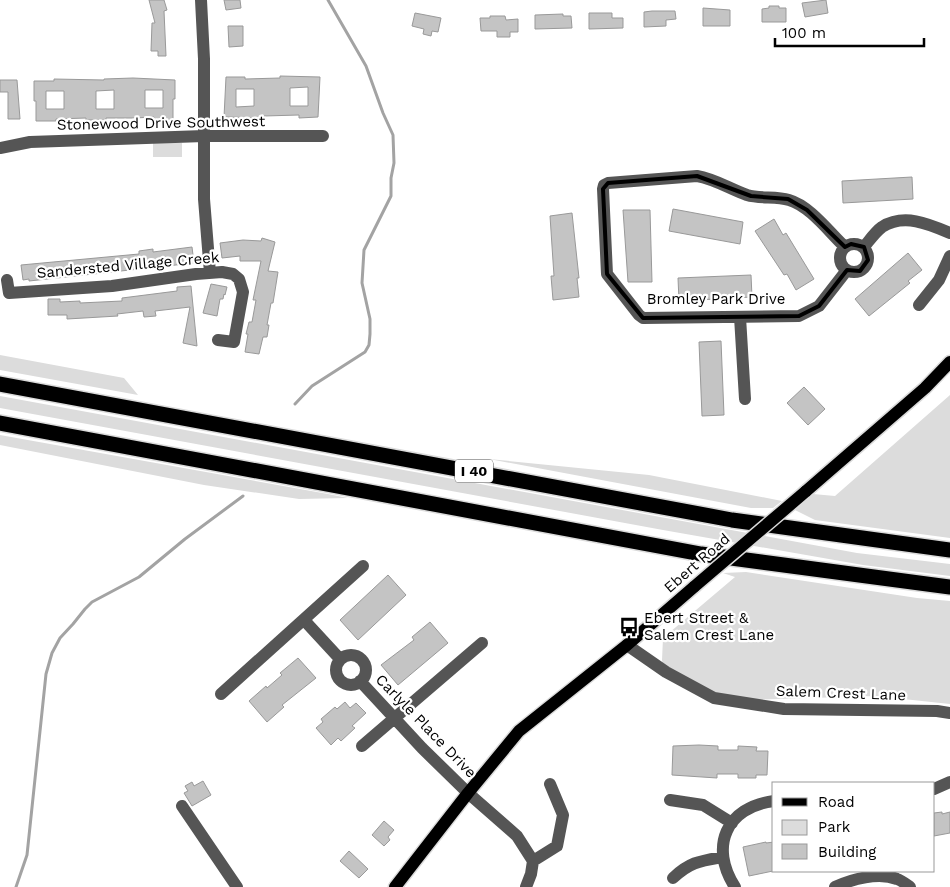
<svg xmlns="http://www.w3.org/2000/svg" width="950" height="887" font-family="'Work Sans',sans-serif">
	<style>
		.green { fill: #dcdcdc }
		.lines { fill: none; stroke-linecap: round; stroke-linejoin: round }
		.stream { stroke: #a3a3a3; stroke-width: 3 }
		.building { fill: #c4c4c4; stroke: #999; fill-rule: evenodd }
		.major-casing { stroke: #dbdbdb; stroke-width: 15 }
		.highway-casing { stroke: #dbdbdb; stroke-width: 18 }
		.minor { stroke: #555; stroke-width: 12 }
		.major { stroke: #000; stroke-width: 12 }
		.highway { stroke: #000; stroke-width: 15 }
		.major-bridge-casing { stroke: #dbdbdb; stroke-width: 15; stroke-linecap: butt }
		.major-bridge { stroke: #000; stroke-width: 12 }
		.marked { fill: none; stroke: #000; stroke-width: 4; stroke-linejoin: round }
		.labels { text-anchor: middle; dominant-baseline: central; stroke-width: 4.5; stroke-linejoin: round; paint-order: stroke }
		.shield { fill: #fff; stroke: #4c4c4c; stroke-width: 1 }
		.shield-label { font-size: 14px; font-weight: bold; fill: #000 }
		.street-label { font-size: 15px; fill: #000; stroke: #fff }
		.poi-label { font-size: 15px; fill: #000; stroke: #fff; text-anchor: start }
	</style>
	<rect width="100%" height="100%" fill="#fff"/>
	<path class="green" d="M 153,143 L 182,143 L 182,157 L 153,157 Z
		M 0,355 L 124,378 L 138,395 L 0,370 Z
		M 950,395 L 950,538 L 815,520 L 795,510 L 813,494 L 835,496 Z
		M 0,396 L 857,553 L 950,564 L 950,576 L 863,565 L 663,530 L 0,408 Z
		M 0,435 L 328,494 L 348,498 L 299,499 L 204,485 L 0,445 Z
		M 489,459 L 649,475 L 782,501 L 773,508 L 751,508 Z
		M 746,572 L 917,598 L 950,601 L 950,704 L 875,696 L 746,700 L 694,692 L 665,677 L 662,660 L 663,638 L 735,577 L 723,573 Z"/>
	<g class="lines">
		<path class="stream" d="M 295,404 L 312,386 L 365,352 L 369,345 L 370,334 L 370,319 L 362,283 L 364,250 L 391,196 L 391,178 L 394,163 L 393,135 L 383,113 L 366,66 L 328,0
			M 16,887 L 27,855 L 46,674 L 52,653 L 60,638 L 73,624 L 85,609 L 92,602 L 139,577 L 185,539 L 243,496"/>
	</g>
	<path class="building" d="M 149,0 L 164,0 L 167,10 L 164,11 L 166,56 L 158,56 L 158,51 L 151,51 L 152,23 L 155,23 Z
		M 224,0 L 240,0 L 241,8 L 226,10 Z
		M 826,0 L 828,13 L 805,17 L 802,3 Z
		M 769,6 L 779,6 L 779,8 L 786,8 L 786,22 L 762,22 L 762,9 L 769,8 Z
		M 703,8 L 730,10 L 730,26 L 703,26 Z
		M 652,11 L 675,11 L 676,19 L 666,20 L 666,26 L 644,27 L 644,12 Z
		M 415,13 L 441,18 L 438,32 L 432,31 L 431,36 L 423,34 L 424,29 L 412,26 Z
		M 589,13 L 612,13 L 612,18 L 623,18 L 623,28 L 589,29 Z
		M 563,14 L 563,16 L 571,16 L 572,28 L 535,29 L 535,15 Z
		M 490,16 L 505,16 L 506,20 L 518,19 L 518,32 L 510,32 L 510,37 L 497,37 L 497,31 L 481,31 L 480,18 L 490,18 Z
		M 228,26 L 243,26 L 243,46 L 229,47 Z
		M 280,76 L 320,77 L 318,117 L 299,118 L 299,115 L 264,116 L 264,118 L 224,117 L 226,77 L 245,77 L 245,79 L 280,78 ZM 308,87 L 308,106 L 290,106 L 290,88 ZM 236,89 L 254,89 L 254,106 L 236,107 Z
		M 133,78 L 175,80 L 175,99 L 173,99 L 173,120 L 154,120 L 154,117 L 134,118 L 106,118 L 106,120 L 86,120 L 86,118 L 56,119 L 56,121 L 36,121 L 36,101 L 34,101 L 34,81 L 54,81 L 54,79 L 104,80 L 104,79 ZM 114,90 L 114,109 L 96,109 L 96,91 ZM 145,90 L 163,90 L 163,108 L 145,108 ZM 46,91 L 64,91 L 64,109 L 46,109 Z
		M 0,80 L 17,80 L 20,119 L 8,119 L 8,92 L 0,92 Z
		M 912,177 L 913,199 L 843,203 L 842,181 Z
		M 673,209 L 743,222 L 740,244 L 669,231 Z
		M 623,210 L 650,210 L 652,282 L 628,282 Z
		M 572,213 L 579,278 L 577,278 L 579,297 L 553,300 L 551,276 L 554,276 L 550,216 Z
		M 774,219 L 783,235 L 786,233 L 814,279 L 796,290 L 787,274 L 784,275 L 755,231 Z
		M 262,238 L 275,242 L 268,271 L 278,272 L 273,303 L 271,303 L 267,325 L 269,325 L 267,337 L 263,337 L 259,354 L 245,352 L 248,334 L 246,334 L 249,322 L 252,322 L 256,300 L 253,300 L 261,261 L 240,261 L 240,256 L 222,258 L 220,243 L 243,240 L 261,241 Z
		M 192,247 L 194,263 L 29,281 L 29,279 L 23,280 L 21,265 L 139,254 L 139,251 L 153,249 L 153,252 Z
		M 908,253 L 922,270 L 908,281 L 910,283 L 869,316 L 855,299 Z
		M 751,275 L 752,297 L 679,301 L 678,278 Z
		M 211,284 L 227,287 L 225,295 L 224,294 L 223,299 L 220,299 L 217,316 L 203,313 Z
		M 191,286 L 197,346 L 183,343 L 190,307 L 155,311 L 156,316 L 144,317 L 143,311 L 117,314 L 118,316 L 67,319 L 67,315 L 48,315 L 48,299 L 60,299 L 60,302 L 80,301 L 80,303 L 122,301 L 122,298 L 177,291 L 177,287 Z
		M 721,341 L 724,415 L 702,416 L 699,342 Z
		M 804,387 L 825,409 L 808,425 L 787,403 Z
		M 388,575 L 406,595 L 358,640 L 340,620 Z
		M 430,622 L 448,643 L 398,685 L 381,665 L 414,640 L 412,637 Z
		M 298,658 L 316,678 L 282,705 L 284,707 L 267,722 L 249,701 L 266,686 L 267,688 L 282,675 L 280,673 Z
		M 345,702 L 350,708 L 356,703 L 366,713 L 352,726 L 355,728 L 341,741 L 338,738 L 331,745 L 316,728 L 323,722 L 321,719 L 335,707 L 337,709 Z
		M 699,745 L 718,746 L 718,750 L 738,750 L 738,746 L 757,747 L 756,751 L 768,751 L 767,775 L 756,775 L 756,778 L 738,778 L 738,774 L 717,774 L 717,778 L 672,775 L 673,746 Z
		M 203,781 L 211,795 L 192,806 L 184,793 L 188,791 L 185,786 L 192,782 L 194,786 Z
		M 942,812 L 942,814 L 950,812 L 950,833 L 934,836 L 934,813 Z
		M 384,821 L 394,830 L 388,837 L 390,840 L 384,846 L 372,835 Z
		M 766,842 L 766,843 L 774,842 L 773,871 L 749,876 L 743,847 Z
		M 349,851 L 368,869 L 359,878 L 340,861 Z"/>
	<g class="lines">
		<defs>
			<path id="major" d="M 805,492 L 925,388 L 950,362
				M 395,887 L 468,793 L 519,731 L 627,645 L 695,586"/>
			<path id="highway" d="M 0,384 L 732,520 L 950,550
				M 0,423 L 701,554 L 950,587"/>
		</defs>
		<use href="#major" class="major-casing"/>
		<use href="#highway" class="highway-casing"/>
		<path class="minor" d="M 201,0 L 204,59 L 204,199 L 210,273
			M 0,148 L 30,142 L 204,136 L 323,136
			M840 258a14 14 0 1 1 28 0a14 14 0 1 1-28 0Z
			M 845,247 C 829,232 810,206 789,200 C 776,196 760,199 747,195 C 730,189 715,179 697,176 L 608,183 L 604,185 L 603,189 L 607,274 L 639,315 L 643,318 L 799,316 L 819,306 L 847,270
			M 864,247 C 869,241 875,232 882,227 C 904,213 929,224 950,233
			M 7,280 L 9,293 L 112,286 L 196,274 L 222,272 L 233,274 L 239,279 L 243,292 L 234,342 L 218,340
			M 919,305 L 939,280 L 950,256
			M 740,317 L 745,399
			M 304,620 L 340,659
			M 627,645 L 666,672 L 714,698 L 784,709 L 937,711 L 950,713
			M336 670a15 15 0 1 1 30 0a15 15 0 1 1-30 0Z
			M 360,681 L 422,748 L 468,793 L 517,836 L 533,861 L 531,874 L 526,887
			M 221,694 L 363,566
			M 362,746 L 482,643
			M 934,789 L 950,782
			M 670,800 L 703,805 L 732,823
			M 182,806 L 237,887
			M 533,861 L 557,846 L 563,815 L 550,784
			M 673,878 C 690,862 700,861 723,857
			M 735,887 C 709,847 726,807 774,801
			M 835,887 C 852,879 878,872 897,879 C 901,880 906,884 910,887"/>
		<use href="#major" class="major"/>
		<use href="#highway" class="highway"/>
		<defs>
			<path id="major-bridge" d="M 695,586 L 805,492"/>
		</defs>
		<use href="#major-bridge" class="major-bridge-casing"/>
		<use href="#major-bridge" class="major-bridge"/>
	</g>
	<path class="marked" d="M 697,176 L 751,196 L 788,199 L 807,210 L 845,247 L 851,244 L 864,247 L 868,260 L 860,271 L 847,270 L 819,306 L 799,316 L 643,318 L 607,274 L 603,189 L 608,183 Z"/>
	<defs>
		<symbol id="bus-bare" viewBox="-9 -9 18 18"><path d="M-5-6H5V4H4V6H2V4H-2V6H-4V4H-5ZM-3.5-4V0h7V-4ZM-3.5 1.2v1.5H-2V1.2ZM2 1.2v1.5H3.5V1.2Z" fill="#000" stroke="#fff" stroke-width="2.5" paint-order="stroke"/></symbol>
	</defs>
	<g fill-rule="evenodd">
		<use href="#bus-bare" x="615" y="613" width="28" height="28"/>
	</g>
	<g class="labels">
		<rect class="shield" x="455" y="459.5" width="38" height="23" rx="4"/>
		<g class="shield-label">
			<text x="474" y="471">I 40</text>
		</g>
		<g class="street-label">
			<text transform="translate(161 123) rotate(-1)">Stonewood Drive Southwest</text>
			<text transform="translate(128 265) rotate(-5)">Sandersted Village Creek</text>
			<text x="716" y="299">Bromley Park Drive</text>
			<text transform="translate(697 563) rotate(-41)">Ebert Road</text>
			<text transform="translate(841 693) rotate(2)">Salem Crest Lane</text>
			<text transform="translate(426 726) rotate(46)">Carlyle Place Drive</text>
		</g>
		<g class="poi-label">
			<text x="644" y="618">Ebert Street &amp;<tspan x="644" dy="17">Salem Crest Lane</tspan></text>
		</g>
	</g>
	<rect x="772" y="782" width="162" height="90" fill="#ffffff" stroke="#999999"/>
	<rect x="782" y="798" width="25" height="8" fill="#000000" stroke="#999999"/>
	<text x="818" y="807" font-size="15" fill="#000000">Road</text>
	<rect x="782" y="820" width="25" height="15" fill="#dcdcdc" stroke="#999999"/>
	<text x="818" y="832" font-size="15" fill="#000000">Park</text>
	<rect x="782" y="844" width="25" height="15" fill="#c4c4c4" stroke="#999999"/>
	<text x="818" y="857" font-size="15" fill="#000000">Building</text>
	<path d="M775 38v8h149v-8" fill="none" stroke="#000000" stroke-width="2.5"/>
	<text x="782" y="38" font-size="15" fill="#000000" stroke="#ffffff" stroke-width="4" paint-order="stroke">100 m</text>
</svg>
